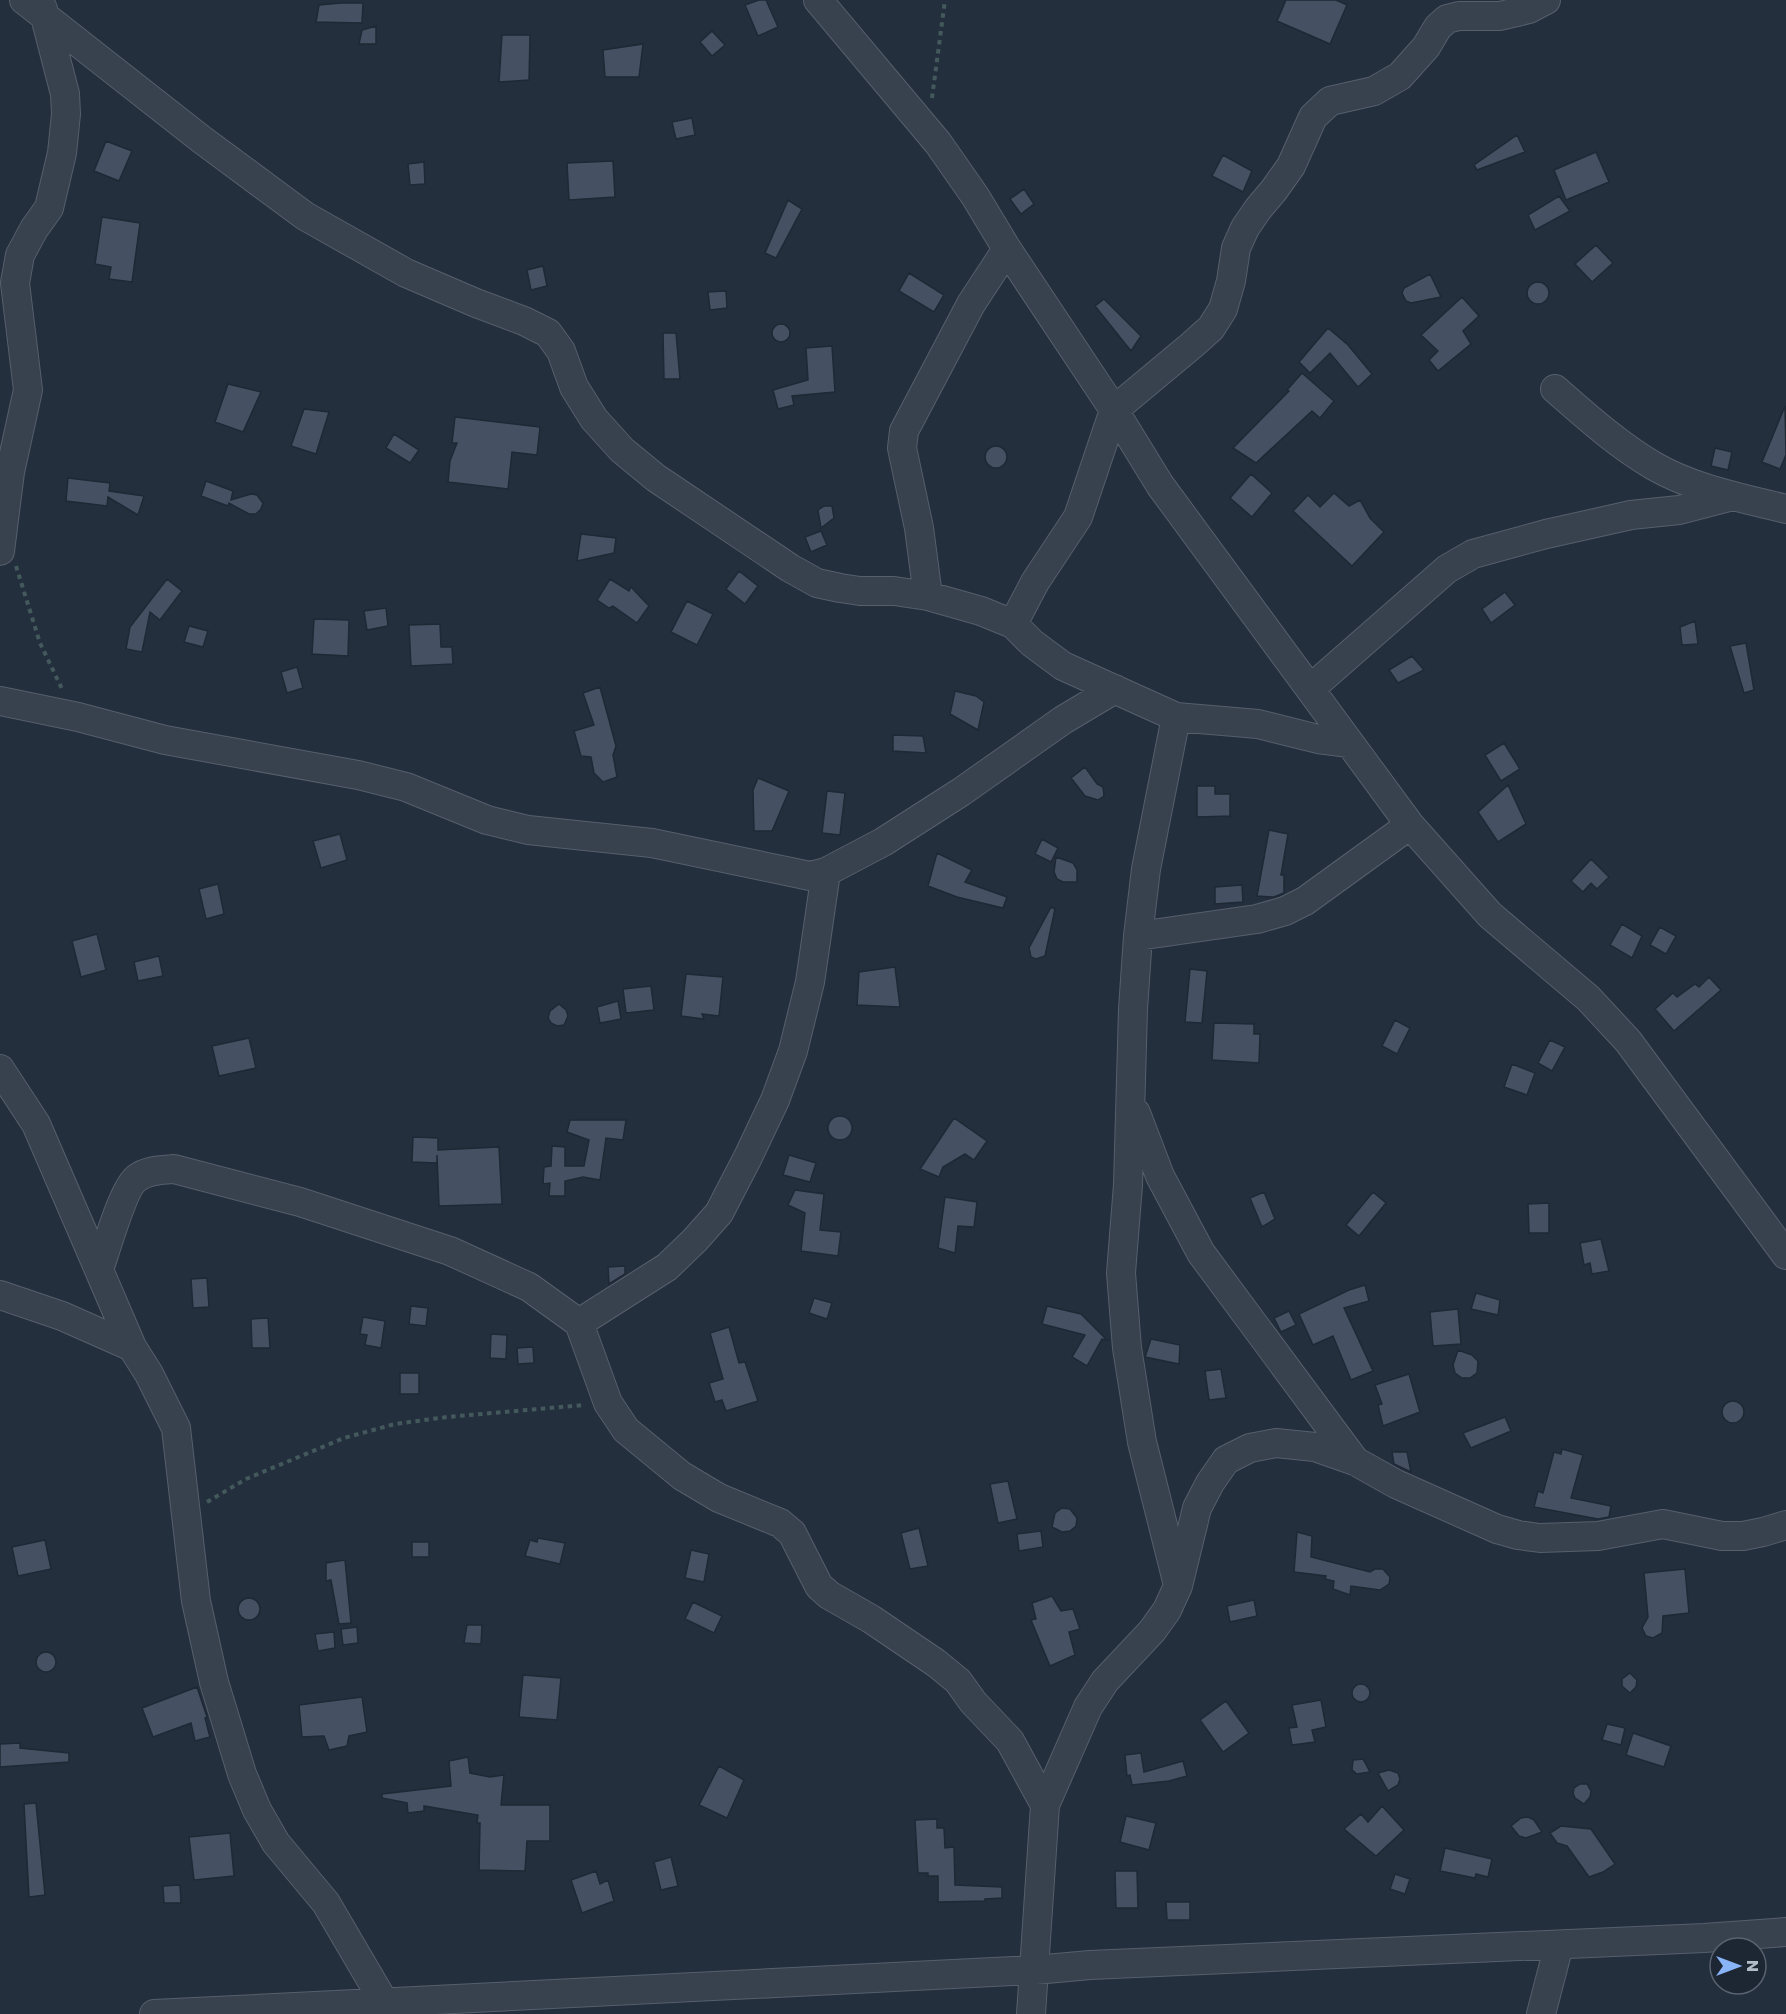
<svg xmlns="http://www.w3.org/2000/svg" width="1786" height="2014" font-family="Poppins,sans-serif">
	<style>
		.building { fill: #455162; stroke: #1f2835; stroke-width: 1.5 }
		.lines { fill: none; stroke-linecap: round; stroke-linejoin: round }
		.minor-casing { stroke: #565f6c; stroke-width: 30 }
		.path { stroke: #44595c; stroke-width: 4; stroke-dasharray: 4.5 4.5; stroke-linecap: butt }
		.minor { stroke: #38414e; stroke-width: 28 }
	</style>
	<rect width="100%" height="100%" fill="#242f3e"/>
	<path class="building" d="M 759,0 L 766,0 L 778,27 L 758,36 L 745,5 Z
		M 1286,0 L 1336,0 L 1347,5 L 1330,44 L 1277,21 Z
		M 341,3 L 363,3 L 362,23 L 316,22 L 319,5 Z
		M 376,26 L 376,44 L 359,44 L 362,30 Z
		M 712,31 L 725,45 L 712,56 L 700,42 Z
		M 502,35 L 530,35 L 529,80 L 499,82 Z
		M 643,44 L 639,77 L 605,77 L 603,50 Z
		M 692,118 L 695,135 L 676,139 L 672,122 Z
		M 1517,135 L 1525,152 L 1477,170 L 1474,165 Z
		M 106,141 L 132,151 L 119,181 L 94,171 Z
		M 1596,152 L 1609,182 L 1566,200 L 1554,170 Z
		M 1223,155 L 1252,171 L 1243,192 L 1212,176 Z
		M 613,161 L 615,197 L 569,200 L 567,163 Z
		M 424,162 L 425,184 L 410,185 L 408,164 Z
		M 1024,189 L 1034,204 L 1021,214 L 1010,199 Z
		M 1559,196 L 1570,211 L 1535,230 L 1528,215 Z
		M 788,200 L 802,209 L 776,258 L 765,253 Z
		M 102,217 L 140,223 L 132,282 L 109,279 L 111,267 L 95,264 Z
		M 1596,245 L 1613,263 L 1592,282 L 1575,264 Z
		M 543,266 L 547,286 L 531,290 L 527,270 Z
		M 909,273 L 944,295 L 934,312 L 899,291 Z
		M 1430,274 L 1441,297 L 1411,303 L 1406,301 L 1402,293 L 1404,288 Z
		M1527 293a11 11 0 1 1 22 0a11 11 0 1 1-22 0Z
		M 726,291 L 727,308 L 710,310 L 708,292 Z
		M 1462,297 L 1479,316 L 1463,331 L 1471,344 L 1438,371 L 1429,360 L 1438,351 L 1421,335 Z
		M 1104,299 L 1141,336 L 1131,351 L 1095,306 Z
		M772 333a9 9 0 1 1 18 0a9 9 0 1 1-18 0Z
		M 1328,328 L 1348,345 L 1372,374 L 1358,387 L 1330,353 L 1310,373 L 1299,362 Z
		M 663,333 L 676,333 L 680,379 L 664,379 Z
		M 832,346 L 835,392 L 792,396 L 794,405 L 778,409 L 773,390 L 808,380 L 806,348 Z
		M 1302,373 L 1334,401 L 1320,418 L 1312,411 L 1256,463 L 1233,448 L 1289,391 L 1287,390 Z
		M 228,384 L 261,392 L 243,432 L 215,422 Z
		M 1785,406 L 1786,455 L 1780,469 L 1762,462 Z
		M 304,409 L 329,412 L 316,454 L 291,446 Z
		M 455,417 L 540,427 L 537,455 L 512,452 L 508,489 L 448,482 L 450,461 L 457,443 L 452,443 Z
		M 394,434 L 419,450 L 410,463 L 386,448 Z
		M985 457a11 11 0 1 1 22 0a11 11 0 1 1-22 0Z
		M 1715,448 L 1732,452 L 1728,470 L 1711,466 Z
		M 1251,474 L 1272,493 L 1252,517 L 1230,498 Z
		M 68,478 L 110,483 L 109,491 L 144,496 L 138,515 L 108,497 L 107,506 L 66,501 Z
		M 206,481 L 233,491 L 231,500 L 251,494 L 257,495 L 263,503 L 261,509 L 256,514 L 249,514 L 229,503 L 228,506 L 201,496 Z
		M 1334,493 L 1349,506 L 1360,500 L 1370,518 L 1384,532 L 1352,566 L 1293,511 L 1308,495 L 1320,507 Z
		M 824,506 L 832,506 L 834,518 L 821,528 L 818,510 Z
		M 821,531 L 827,545 L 811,552 L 805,537 Z
		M 581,534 L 616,538 L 614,553 L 577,561 Z
		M 739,571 L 758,586 L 745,604 L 726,589 Z
		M 167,579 L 182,591 L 160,620 L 150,612 L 142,652 L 126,649 L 130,627 Z
		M 610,579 L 629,591 L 631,587 L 649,606 L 637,623 L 613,606 L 609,608 L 597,600 Z
		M 1505,592 L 1515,605 L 1491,623 L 1482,609 Z
		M 687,601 L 713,614 L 697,645 L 671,632 Z
		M 386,608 L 388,626 L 367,630 L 364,611 Z
		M 314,619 L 349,620 L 348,656 L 312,654 Z
		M 1695,621 L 1698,644 L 1682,645 L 1680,627 Z
		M 440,624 L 441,647 L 452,647 L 453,664 L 411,666 L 409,625 Z
		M 189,626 L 208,631 L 203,647 L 184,642 Z
		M 1746,643 L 1754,690 L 1744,693 L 1730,646 Z
		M 1412,656 L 1424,670 L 1398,683 L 1389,670 Z
		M 297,667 L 303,688 L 287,693 L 281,672 Z
		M 600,687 L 616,746 L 613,755 L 617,777 L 603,782 L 594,773 L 591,757 L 581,756 L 574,731 L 594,725 L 583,693 Z
		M 955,691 L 976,696 L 984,702 L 978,730 L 950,714 Z
		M 893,735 L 923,736 L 926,753 L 893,751 Z
		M 1504,743 L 1520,769 L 1501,781 L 1485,755 Z
		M 1085,767 L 1097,784 L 1103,787 L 1104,796 L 1098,800 L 1085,796 L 1071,778 Z
		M 758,778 L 789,791 L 772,831 L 754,831 L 753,790 Z
		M 1508,785 L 1526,824 L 1498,842 L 1478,812 Z
		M 1197,786 L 1215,786 L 1215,794 L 1230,794 L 1230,816 L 1197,817 Z
		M 827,791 L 845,793 L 840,835 L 822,833 Z
		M 1269,830 L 1288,834 L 1281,875 L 1284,875 L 1284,893 L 1274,897 L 1257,896 Z
		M 340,834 L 347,860 L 321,868 L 313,841 Z
		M 1042,839 L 1058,848 L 1051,862 L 1035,854 Z
		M 937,853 L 972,870 L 965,882 L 1007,897 L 1003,908 L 957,897 L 928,886 Z
		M 1056,857 L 1073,863 L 1077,870 L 1077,882 L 1063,882 L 1057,879 L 1054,872 Z
		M 1591,859 L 1609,877 L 1597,889 L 1591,883 L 1583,892 L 1571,881 Z
		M 218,884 L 224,914 L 206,919 L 199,889 Z
		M 1242,885 L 1243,902 L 1215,904 L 1215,887 Z
		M 1051,907 L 1055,909 L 1045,956 L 1036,959 L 1031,957 L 1029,948 Z
		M 1622,924 L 1642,936 L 1632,958 L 1610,945 Z
		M 1660,927 L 1676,936 L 1666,954 L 1650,945 Z
		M 97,934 L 106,970 L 81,977 L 72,941 Z
		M 159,956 L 163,976 L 138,981 L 134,962 Z
		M 895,967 L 900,1007 L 857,1005 L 859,972 Z
		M 1190,969 L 1207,971 L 1202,1023 L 1185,1022 Z
		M 686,974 L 723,977 L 719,1016 L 702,1014 L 704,1019 L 681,1016 Z
		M 1709,977 L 1721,990 L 1674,1031 L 1655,1009 L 1673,993 L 1677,997 L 1695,984 L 1699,987 Z
		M 651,986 L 654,1010 L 626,1013 L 623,989 Z
		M 618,1001 L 621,1019 L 600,1023 L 597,1007 Z
		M 559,1004 L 566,1010 L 568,1016 L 564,1025 L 557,1026 L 551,1023 L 548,1018 L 550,1011 Z
		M 1395,1020 L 1410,1028 L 1397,1054 L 1382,1046 Z
		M 1214,1023 L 1254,1024 L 1254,1034 L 1260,1034 L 1259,1063 L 1212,1060 Z
		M 249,1038 L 256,1068 L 219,1076 L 212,1046 Z
		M 1550,1040 L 1565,1047 L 1552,1071 L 1538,1063 Z
		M 1512,1064 L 1535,1073 L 1527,1095 L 1504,1087 Z
		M828 1128a12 12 0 1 1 24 0a12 12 0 1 1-24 0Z
		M 954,1118 L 987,1141 L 974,1160 L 965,1154 L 943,1167 L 939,1177 L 920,1169 Z
		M 570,1120 L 626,1120 L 623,1140 L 606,1138 L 600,1180 L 583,1177 L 565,1181 L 565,1196 L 549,1196 L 550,1183 L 543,1184 L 544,1167 L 551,1166 L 552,1146 L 565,1147 L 565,1166 L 584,1166 L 589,1140 L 567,1132 Z
		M 413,1137 L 438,1138 L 438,1150 L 499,1147 L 502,1204 L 439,1206 L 437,1155 L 437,1163 L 412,1162 Z
		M 789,1155 L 816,1163 L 810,1182 L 783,1175 Z
		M 795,1190 L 824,1194 L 820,1230 L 841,1232 L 838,1256 L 801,1251 L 805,1213 L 788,1205 Z
		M 1264,1192 L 1275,1219 L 1262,1227 L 1250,1198 Z
		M 1373,1192 L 1386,1203 L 1359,1236 L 1346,1225 Z
		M 945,1197 L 977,1202 L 974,1227 L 958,1226 L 955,1253 L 938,1248 Z
		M 1549,1203 L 1549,1233 L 1529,1233 L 1528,1204 Z
		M 1601,1239 L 1609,1271 L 1592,1274 L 1590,1263 L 1584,1265 L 1580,1243 Z
		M 625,1266 L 625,1274 L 609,1284 L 608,1267 Z
		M 207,1278 L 209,1307 L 193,1308 L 191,1279 Z
		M 1365,1285 L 1369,1301 L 1344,1308 L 1373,1371 L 1351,1380 L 1333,1336 L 1313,1345 L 1299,1314 L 1349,1290 Z
		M 1476,1293 L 1500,1300 L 1498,1315 L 1471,1309 Z
		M 814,1298 L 832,1303 L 827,1319 L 809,1313 Z
		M 411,1306 L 428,1308 L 426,1326 L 409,1324 Z
		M 1047,1306 L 1081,1314 L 1107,1340 L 1102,1339 L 1087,1366 L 1072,1357 L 1085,1335 L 1042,1324 Z
		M 1458,1309 L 1461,1344 L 1433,1346 L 1430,1312 Z
		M 1289,1311 L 1296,1325 L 1281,1332 L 1274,1318 Z
		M 363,1317 L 385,1321 L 381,1348 L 365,1345 L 367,1335 L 360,1334 Z
		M 268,1318 L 270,1348 L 252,1348 L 251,1319 Z
		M 729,1327 L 739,1363 L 745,1362 L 758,1401 L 726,1411 L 722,1400 L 715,1402 L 709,1383 L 723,1379 L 710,1333 Z
		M 491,1334 L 507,1335 L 506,1359 L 490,1358 Z
		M 1151,1339 L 1180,1345 L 1179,1364 L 1145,1357 Z
		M 533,1347 L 534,1363 L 518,1364 L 517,1348 Z
		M 1458,1350 L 1472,1355 L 1478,1361 L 1477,1373 L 1470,1378 L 1462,1378 L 1455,1373 L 1453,1365 Z
		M 1221,1369 L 1226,1398 L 1209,1400 L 1205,1371 Z
		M 400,1373 L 419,1373 L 419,1394 L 400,1394 Z
		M 1409,1374 L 1420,1412 L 1383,1426 L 1378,1405 L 1382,1404 L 1375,1385 Z
		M1722 1412a11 11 0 1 1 22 0a11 11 0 1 1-22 0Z
		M 1505,1417 L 1511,1431 L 1471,1448 L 1463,1433 Z
		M 1562,1449 L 1583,1455 L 1571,1498 L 1611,1506 L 1609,1517 L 1598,1519 L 1534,1507 L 1538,1491 L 1543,1493 L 1554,1452 L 1561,1454 Z
		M 1392,1452 L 1407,1452 L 1411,1472 L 1394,1464 Z
		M 1008,1481 L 1017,1519 L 998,1523 L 990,1484 Z
		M 1062,1508 L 1070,1509 L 1077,1518 L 1076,1526 L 1070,1531 L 1062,1532 L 1052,1527 L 1055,1513 Z
		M 919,1528 L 928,1566 L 910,1569 L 901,1533 Z
		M 1041,1531 L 1043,1547 L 1019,1551 L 1017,1534 Z
		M 1297,1532 L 1312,1536 L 1311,1557 L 1370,1572 L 1375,1569 L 1383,1569 L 1390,1577 L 1389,1584 L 1380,1590 L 1351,1586 L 1350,1595 L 1333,1589 L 1334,1581 L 1325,1579 L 1326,1576 L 1294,1572 Z
		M 538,1538 L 565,1543 L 560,1564 L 525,1556 L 530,1540 L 537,1542 Z
		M 45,1540 L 51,1569 L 18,1576 L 12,1547 Z
		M 412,1542 L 429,1542 L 429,1557 L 412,1557 Z
		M 691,1550 L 709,1554 L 704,1582 L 685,1578 Z
		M 345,1560 L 351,1623 L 339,1624 L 331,1580 L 326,1581 L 326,1563 Z
		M 1685,1569 L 1689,1613 L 1663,1616 L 1662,1633 L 1653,1638 L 1646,1636 L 1642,1628 L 1648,1617 L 1644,1573 Z
		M 1052,1596 L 1061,1611 L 1073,1609 L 1080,1629 L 1069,1632 L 1075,1655 L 1050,1666 L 1031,1620 L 1036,1619 L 1032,1603 Z
		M238 1609a11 11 0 1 1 22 0a11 11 0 1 1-22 0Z
		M 1254,1600 L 1257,1616 L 1230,1622 L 1227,1606 Z
		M 693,1602 L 722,1616 L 714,1633 L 685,1619 Z
		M 467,1625 L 482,1625 L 481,1644 L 464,1643 Z
		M 357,1627 L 358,1643 L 343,1645 L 341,1629 Z
		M 334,1632 L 335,1648 L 318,1651 L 315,1634 Z
		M36 1662a10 10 0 1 1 20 0a10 10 0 1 1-20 0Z
		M 1630,1673 L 1637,1680 L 1636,1687 L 1630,1693 L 1622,1686 L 1622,1679 Z
		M 523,1675 L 561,1678 L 557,1720 L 519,1717 Z
		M1352 1693a9 9 0 1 1 18 0a9 9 0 1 1-18 0Z
		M 197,1687 L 207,1717 L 205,1718 L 210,1737 L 195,1741 L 191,1723 L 153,1737 L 142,1708 Z
		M 362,1697 L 367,1732 L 349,1736 L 347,1746 L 329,1750 L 324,1736 L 302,1737 L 299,1705 Z
		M 1321,1700 L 1326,1727 L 1312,1730 L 1315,1742 L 1292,1745 L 1289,1728 L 1297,1727 L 1292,1705 Z
		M 1226,1701 L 1249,1733 L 1223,1752 L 1200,1720 Z
		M 1607,1724 L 1625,1728 L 1621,1745 L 1602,1740 Z
		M 1633,1733 L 1671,1746 L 1664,1767 L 1626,1755 Z
		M 20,1743 L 20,1748 L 69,1753 L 69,1762 L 0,1767 L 0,1744 Z
		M 1141,1753 L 1144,1772 L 1183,1761 L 1187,1776 L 1169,1781 L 1132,1785 L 1130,1775 L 1127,1776 L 1125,1755 Z
		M 468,1757 L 470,1773 L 490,1777 L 504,1775 L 501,1805 L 550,1805 L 550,1841 L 527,1841 L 525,1871 L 479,1870 L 480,1823 L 477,1823 L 478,1815 L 424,1806 L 424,1811 L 408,1813 L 407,1803 L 382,1798 L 382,1794 L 451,1786 L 449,1761 Z
		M 1363,1759 L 1370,1772 L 1357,1774 L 1352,1770 L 1353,1760 Z
		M 719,1766 L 744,1780 L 727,1818 L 699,1805 Z
		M 1389,1770 L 1398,1773 L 1400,1779 L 1398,1785 L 1388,1791 L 1378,1773 Z
		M 1580,1784 L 1587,1784 L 1591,1791 L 1590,1797 L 1584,1804 L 1575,1798 L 1573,1793 L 1574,1788 Z
		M 36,1803 L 45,1895 L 29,1897 L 24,1804 Z
		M 1382,1806 L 1404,1830 L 1376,1856 L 1344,1829 L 1361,1814 L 1368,1822 Z
		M 1126,1816 L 1156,1823 L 1149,1850 L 1120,1842 Z
		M 1528,1817 L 1534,1820 L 1542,1832 L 1526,1838 L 1519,1836 L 1511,1826 L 1521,1818 Z
		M 937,1819 L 937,1828 L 944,1828 L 945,1848 L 954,1847 L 955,1885 L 1002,1887 L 1002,1898 L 985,1899 L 985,1901 L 938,1902 L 938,1876 L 928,1876 L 928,1873 L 918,1873 L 915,1820 Z
		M 1561,1826 L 1591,1829 L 1615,1864 L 1603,1872 L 1589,1877 L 1567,1846 L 1557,1843 L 1550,1833 Z
		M 230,1833 L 234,1876 L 194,1880 L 189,1837 Z
		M 1445,1848 L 1492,1859 L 1488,1877 L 1476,1874 L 1475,1878 L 1440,1871 Z
		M 671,1857 L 678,1886 L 661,1890 L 654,1862 Z
		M 596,1871 L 600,1884 L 608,1880 L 614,1901 L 582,1913 L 571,1880 Z
		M 1115,1871 L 1137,1871 L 1138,1908 L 1116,1908 Z
		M 1395,1874 L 1410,1879 L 1405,1894 L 1390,1889 Z
		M 180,1885 L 181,1903 L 164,1903 L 163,1886 Z
		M 1166,1902 L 1190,1902 L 1190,1920 L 1167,1920 Z"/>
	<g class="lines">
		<defs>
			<path id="minor" d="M 24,0 L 201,139 L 305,216 L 406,273 L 476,303 L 524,321 L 548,333 L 561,351 L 574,387 L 594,419 L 622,450 L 656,478 L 790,568 L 817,583 L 840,588 L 860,591 L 894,591 L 928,596 L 981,611 L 1013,624 L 1032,643 L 1063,666 L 1176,717 L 1258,724 L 1318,739 L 1349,743
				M 818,0 L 938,143 L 975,196 L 1007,249 L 1114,410 L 1160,485 L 1410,825 L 1490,915 L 1588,998 L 1628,1041 L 1786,1255
				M 1555,389 C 1586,416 1618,445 1654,466 C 1694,489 1742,498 1786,509
				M 0,551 L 10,472 L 28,390 L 15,283 L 20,255 L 34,229 L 49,208 L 62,153 L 66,114 L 65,94 L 43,9
				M 928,596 L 919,528 L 902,448 L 904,431 L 971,304 L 1007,249
				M 1013,624 L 1035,582 L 1078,517 L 1114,410 L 1192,345 L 1211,328 L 1223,309 L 1231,281 L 1236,248 L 1245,228 L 1258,209 L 1274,190 L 1291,166 L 1313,117 L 1330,101 L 1374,91 L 1400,76 L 1426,47 L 1438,27 L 1447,19 L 1459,16 L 1500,16 L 1529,9 L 1546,0
				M 1310,689 L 1447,569 L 1473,554 L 1546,534 L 1631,515 L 1679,510 L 1733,496
				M 0,701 L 78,717 L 165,740 L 358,775 L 406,787 L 487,820 L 528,830 L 652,843 L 810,876 L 826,872 L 883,842 L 961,792 L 1063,720 L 1115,689
				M 1176,717 L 1146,869 L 1138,936 L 1133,1009 L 1128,1185 L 1121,1273 L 1127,1348 L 1142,1442 L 1177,1581
				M 1138,936 L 1257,919 L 1285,911 L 1305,901 L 1410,825
				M 0,1069 L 36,1124 L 99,1270
				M 1136,1113 L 1160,1176 L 1201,1253 L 1355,1461
				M 0,1295 L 62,1316 L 132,1347
				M 579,1323 L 667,1267 L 695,1240 L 719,1213 L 748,1157 L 775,1100 L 793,1051 L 810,982 L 826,872
				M 384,2002 L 326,1903 L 276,1843 L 257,1810 L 242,1774 L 214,1682 L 196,1601 L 176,1428 L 149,1374 L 132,1347 L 99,1270 C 105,1252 124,1186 137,1178 C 147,1170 162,1170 174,1169 L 300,1202 L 450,1251 L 529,1287 L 579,1323 L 608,1403 L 626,1430 L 682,1476 L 719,1498 L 780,1523 L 792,1533 L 819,1586 L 829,1595 L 871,1619 L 936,1663 L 958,1681 L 973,1702 L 1010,1741 L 1045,1805
				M 154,2014 L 1035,1970 L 1090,1965 L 1704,1938 L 1786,1932
				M 1031,2014 L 1045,1805 L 1088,1707 L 1105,1681 L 1152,1631 L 1167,1610 L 1178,1586 L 1197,1508 L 1210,1483 L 1226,1460 L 1250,1448 L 1276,1443 L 1315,1447 L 1355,1461 L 1396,1484 L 1497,1529 L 1518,1535 L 1540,1538 L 1598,1536 L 1663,1524 L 1722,1536 L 1743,1536 L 1763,1532 L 1786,1525
				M 1541,2014 L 1559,1945"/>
		</defs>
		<use href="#minor" class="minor-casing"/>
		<path class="path" d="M 932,98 L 945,0
			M 16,566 L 40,643 L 63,691
			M 207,1502 L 246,1479 L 344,1438 L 395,1424 L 447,1417 L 584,1405"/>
		<use href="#minor" class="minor"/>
	</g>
	<g transform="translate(1738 1966) rotate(90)"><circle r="28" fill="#1d2633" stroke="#59626f" stroke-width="1.5"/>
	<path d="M0-4.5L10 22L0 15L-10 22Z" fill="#8ab4f8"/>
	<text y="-9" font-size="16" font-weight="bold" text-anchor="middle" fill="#b4bcc9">N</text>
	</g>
</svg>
